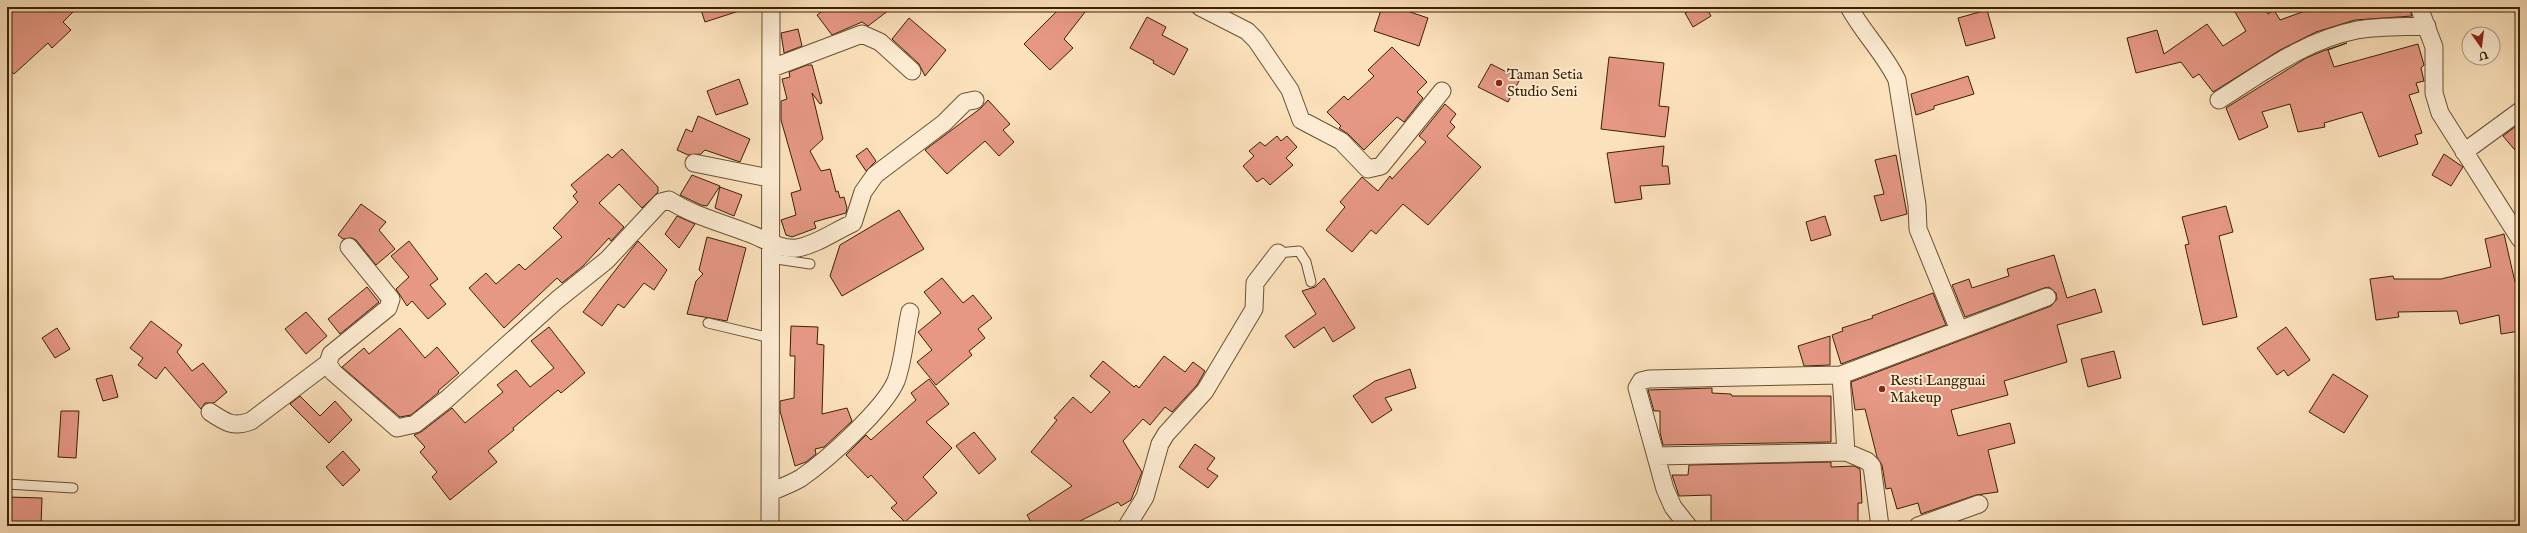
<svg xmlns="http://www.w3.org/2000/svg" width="2527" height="533" font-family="'IM FELL English',serif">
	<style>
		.building { fill: #e69885; stroke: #3b2104 }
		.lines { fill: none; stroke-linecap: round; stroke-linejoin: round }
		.lane-casing { stroke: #6b5132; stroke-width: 11 }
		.street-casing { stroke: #6b5132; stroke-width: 19 }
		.lane { stroke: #fdecd3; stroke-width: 9 }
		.street { stroke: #fdecd3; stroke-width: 17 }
		.poi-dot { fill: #8f2418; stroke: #fdecd3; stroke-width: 1.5 }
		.labels { text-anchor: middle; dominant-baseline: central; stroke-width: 4; stroke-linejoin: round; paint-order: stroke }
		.poi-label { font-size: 15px; fill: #3b2104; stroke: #fdecd3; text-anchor: start }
	</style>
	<rect width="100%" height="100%" fill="#fce2bc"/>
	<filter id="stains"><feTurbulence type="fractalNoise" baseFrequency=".005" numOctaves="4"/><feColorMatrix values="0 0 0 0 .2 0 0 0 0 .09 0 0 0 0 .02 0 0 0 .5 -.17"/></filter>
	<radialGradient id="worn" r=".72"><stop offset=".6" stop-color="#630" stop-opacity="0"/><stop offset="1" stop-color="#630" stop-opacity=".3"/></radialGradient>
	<path class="building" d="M 7,7 L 78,7 L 63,22 L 71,30 L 52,48 L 48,43 L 14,74 L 7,67 Z
		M 700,7 L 742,7 L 742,10 L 705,22 Z
		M 828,7 L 893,7 L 868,26 L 862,22 L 832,35 L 817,15 Z
		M 1061,7 L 1089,7 L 1064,39 L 1073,48 L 1050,70 L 1024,44 Z
		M 1382,7 L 1395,7 L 1428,18 L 1419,46 L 1374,31 Z
		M 1696,7 L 1706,7 L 1711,16 L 1693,27 L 1685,13 Z
		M 2232,7 L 2264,7 L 2268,14 L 2274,10 L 2280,20 L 2316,7 L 2409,7 L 2412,16 L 2355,20 L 2316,32 L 2280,50 L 2213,92 L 2199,74 L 2193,78 L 2181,62 L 2136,73 L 2127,38 L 2157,30 L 2164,54 L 2207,24 L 2223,46 L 2246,31 Z
		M 1987,10 L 1995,38 L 1966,46 L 1958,18 Z
		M 1147,17 L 1166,27 L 1162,35 L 1188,49 L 1174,75 L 1153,63 L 1154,61 L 1130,48 Z
		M 909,18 L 946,50 L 925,76 L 919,64 L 892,39 Z
		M 798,29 L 802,46 L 784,53 L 781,33 Z
		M 2347,43 L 2328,50 L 2334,67 L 2418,44 L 2424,65 L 2421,68 L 2424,81 L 2416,83 L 2419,92 L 2409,95 L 2422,133 L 2415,135 L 2418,144 L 2379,157 L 2362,112 L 2324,123 L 2325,127 L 2298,132 L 2290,104 L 2262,112 L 2268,127 L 2239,140 L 2226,108 L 2306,58 L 2323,51 Z
		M 1392,47 L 1427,82 L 1417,92 L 1423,98 L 1404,122 L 1397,117 L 1364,150 L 1348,134 L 1339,128 L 1341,126 L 1327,112 L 1344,96 L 1348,100 L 1374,76 L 1368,70 Z
		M 1609,57 L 1664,63 L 1659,106 L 1669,107 L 1665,137 L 1601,129 Z
		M 1491,64 L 1520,79 L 1508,102 L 1478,87 Z
		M 807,65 L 812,65 L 822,103 L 820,104 L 812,93 L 823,139 L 810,151 L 821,171 L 830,169 L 836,192 L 838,191 L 840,198 L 844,197 L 847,208 L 846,213 L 814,222 L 816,228 L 792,237 L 786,235 L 781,220 L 796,215 L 791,193 L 801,190 L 781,120 L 781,101 L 787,99 L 782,79 L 790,77 L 789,72 Z
		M 1968,76 L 1974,94 L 1934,106 L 1934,109 L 1916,115 L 1911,94 Z
		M 739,79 L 748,104 L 716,115 L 707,91 Z
		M 988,100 L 1010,124 L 1003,130 L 1014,142 L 999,156 L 985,141 L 947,174 L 925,150 L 981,108 Z
		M 1445,104 L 1456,114 L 1450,122 L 1455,127 L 1447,136 L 1481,167 L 1428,225 L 1403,204 L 1376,234 L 1371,230 L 1352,252 L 1326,230 L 1345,207 L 1340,202 L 1362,177 L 1378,191 L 1390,176 L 1392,179 L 1426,142 L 1419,136 Z
		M 698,116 L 750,139 L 740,162 L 705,150 L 701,154 L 688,155 L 677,150 L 686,129 L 692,132 Z
		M 2520,123 L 2520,156 L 2503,136 Z
		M 1277,136 L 1281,141 L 1287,136 L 1297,147 L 1286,158 L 1293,165 L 1270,185 L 1263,178 L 1257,182 L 1243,166 L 1254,156 L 1249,151 L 1260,142 L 1265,146 Z
		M 1664,146 L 1662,166 L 1668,166 L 1670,184 L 1640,186 L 1642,199 L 1615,203 L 1607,153 Z
		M 867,148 L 876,161 L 866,171 L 856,156 Z
		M 622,149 L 658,187 L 658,192 L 642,208 L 619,184 L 599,203 L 624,227 L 611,241 L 609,238 L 583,266 L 562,283 L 557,278 L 504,328 L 469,288 L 486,273 L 496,284 L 519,264 L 525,270 L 562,237 L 553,228 L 578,202 L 573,196 L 577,192 L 571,185 L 608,154 L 612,158 Z
		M 2444,154 L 2463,167 L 2451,186 L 2432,175 Z
		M 1896,155 L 1907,214 L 1881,221 L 1874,196 L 1884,194 L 1875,160 Z
		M 692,175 L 720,186 L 707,206 L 701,205 L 680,195 Z
		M 720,187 L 742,195 L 734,216 L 715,208 Z
		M 361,204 L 386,222 L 379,230 L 395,249 L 376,265 L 356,240 L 352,238 L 343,239 L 338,235 Z
		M 2226,206 L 2233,232 L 2219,236 L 2237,317 L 2203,325 L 2185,245 L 2189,244 L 2182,217 Z
		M 899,210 L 924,249 L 842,296 L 830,276 L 840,245 Z
		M 677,216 L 695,224 L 679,248 L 665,234 Z
		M 1825,216 L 1831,235 L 1811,241 L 1806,222 Z
		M 2504,234 L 2515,282 L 2520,281 L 2520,331 L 2501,334 L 2499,315 L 2460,324 L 2457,311 L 2398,312 L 2399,317 L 2376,320 L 2370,279 L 2393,276 L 2394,279 L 2441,279 L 2491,267 L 2485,239 Z
		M 707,237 L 746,248 L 727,321 L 687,314 L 696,281 L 703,274 L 699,270 Z
		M 409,241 L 438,279 L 430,285 L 446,304 L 428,319 L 412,301 L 407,306 L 396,289 L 409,277 L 391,256 Z
		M 638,241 L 667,270 L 654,290 L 644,283 L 624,308 L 618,304 L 602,326 L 583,312 Z
		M 2054,255 L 2067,298 L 2095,289 L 2102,312 L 2057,325 L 2067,362 L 2004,381 L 2008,395 L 1951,410 L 1958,436 L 2010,423 L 2015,443 L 1988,450 L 1998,492 L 1976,495 L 1921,514 L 1918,503 L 1897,509 L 1891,488 L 1886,489 L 1882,465 L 1877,457 L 1865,409 L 1855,410 L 1851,382 L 2051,306 L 2057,299 L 2056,293 L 2049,287 L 2044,288 L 1965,317 L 1952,285 L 1969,279 L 1972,288 L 2009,276 L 2007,269 Z
		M 942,278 L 963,303 L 973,295 L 992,318 L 978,329 L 985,338 L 969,351 L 972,355 L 936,385 L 917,362 L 932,350 L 918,332 L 941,313 L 924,292 Z
		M 1324,278 L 1355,328 L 1333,342 L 1324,327 L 1294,348 L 1285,336 L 1316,314 L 1302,291 L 1315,287 Z
		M 367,287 L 379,302 L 340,334 L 328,319 Z
		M 1933,293 L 1946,325 L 1841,364 L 1832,335 L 1843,331 L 1842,328 L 1873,318 L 1872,316 Z
		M 306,312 L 327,336 L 306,354 L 285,329 Z
		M 151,321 L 182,345 L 177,352 L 192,371 L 203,363 L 227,392 L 214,403 L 205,403 L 201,409 L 165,367 L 156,379 L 138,365 L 143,358 L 130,348 Z
		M 791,326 L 818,327 L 817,344 L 824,345 L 822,414 L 847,408 L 852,421 L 824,447 L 815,449 L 816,454 L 806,462 L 795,466 L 780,411 L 780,401 L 794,398 L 795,356 L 790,356 Z
		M 549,327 L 585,373 L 561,393 L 558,390 L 513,428 L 514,430 L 488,451 L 497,462 L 450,500 L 432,477 L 437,472 L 420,452 L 425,447 L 414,435 L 421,432 L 452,408 L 465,423 L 503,392 L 497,385 L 516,370 L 530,387 L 554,368 L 531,341 Z
		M 2286,327 L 2310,360 L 2288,376 L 2284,370 L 2277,375 L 2257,348 Z
		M 57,328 L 70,349 L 55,358 L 42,338 Z
		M 400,328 L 425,358 L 437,347 L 459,373 L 438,391 L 439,392 L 411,415 L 400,417 L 342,367 L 364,348 L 369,354 Z
		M 1830,336 L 1830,365 L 1804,366 L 1798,346 Z
		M 2114,351 L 2121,378 L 2088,387 L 2081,359 Z
		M 1164,356 L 1185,372 L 1193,362 L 1205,371 L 1197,385 L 1172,412 L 1165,407 L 1150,425 L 1143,419 L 1123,441 L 1142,472 L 1131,500 L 1121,506 L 1118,502 L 1070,526 L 1033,526 L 1027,515 L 1072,486 L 1031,452 L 1057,420 L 1054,418 L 1073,397 L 1091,413 L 1110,392 L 1090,376 L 1103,361 L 1134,387 L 1136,385 L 1139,388 Z
		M 1410,369 L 1416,388 L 1385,398 L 1392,410 L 1372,423 L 1353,396 L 1375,381 Z
		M 2333,374 L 2368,396 L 2344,433 L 2309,412 Z
		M 112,375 L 118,397 L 103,401 L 96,379 Z
		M 929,379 L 949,404 L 926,422 L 952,448 L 923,477 L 937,493 L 905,522 L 891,508 L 897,503 L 871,475 L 868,478 L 846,455 L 866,435 L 871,440 L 916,400 L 911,393 Z
		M 1712,388 L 1712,393 L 1731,394 L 1732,396 L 1831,396 L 1831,442 L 1663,445 L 1660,432 L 1660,411 L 1654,411 L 1648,390 Z
		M 300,396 L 320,416 L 335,401 L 352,420 L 329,443 L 290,404 Z
		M 61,411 L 79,411 L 76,458 L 58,457 Z
		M 974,432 L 996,459 L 979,474 L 956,446 Z
		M 1195,444 L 1215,458 L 1207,469 L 1218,476 L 1208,488 L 1179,467 Z
		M 343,451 L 360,470 L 343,486 L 326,467 Z
		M 1831,462 L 1831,467 L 1854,466 L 1860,469 L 1862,503 L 1858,503 L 1858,526 L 1711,526 L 1711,495 L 1679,496 L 1672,475 L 1688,475 L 1689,465 Z
		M 7,497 L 42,498 L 41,526 L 7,526 Z"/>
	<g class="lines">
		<defs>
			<path id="lane" d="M 1278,253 L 1299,251 L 1306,262 L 1311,282
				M 770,258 L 810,264
				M 708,323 L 771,338
				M 7,484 L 73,488"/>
			<path id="street" d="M 1200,7 L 1247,31 L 1256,40 L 1290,90 L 1301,120 L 1341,141 L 1368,169 L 1381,166 L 1442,91
				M 1849,7 C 1863,33 1885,54 1897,80 L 1917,205 L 1918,229 L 1959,330
				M 2419,7 L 2434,47 L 2434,93 L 2440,113 L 2520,239
				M 772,68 L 862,34 L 880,42 L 912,71
				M 2219,100 C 2262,73 2305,40 2357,30 C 2380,26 2404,27 2427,26
				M 2464,152 L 2520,111
				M 694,163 L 769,178
				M 349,247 L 391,299 L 388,308 L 331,354 L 328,363 L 333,372 L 397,428 L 415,424 L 447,399 L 557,300 L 607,260 L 661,202 L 669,200 C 694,216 720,222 748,233 C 763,238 779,250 797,248 C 816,245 835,231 853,223 L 863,192 L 875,175 L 944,123 L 965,102 L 975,100
				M 1841,375 L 1846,452 L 1867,461 L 1872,466 L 1880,526
				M 210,412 C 225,422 233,428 251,421 L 328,363
				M 1656,456 L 1846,452
				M 770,492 C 780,488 791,484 801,478 C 827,460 884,409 896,381 C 904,359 905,334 910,312
				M 770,526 L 771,7
				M 1127,526 L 1145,497 L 1160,444 L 1166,434 L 1205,391 L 1254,309 L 1255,283 L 1278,253
				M 1688,526 L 1673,507 L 1665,489 L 1637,388 L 1641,381 L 1649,379 L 1841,375 L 2047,297
				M 1918,526 L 1979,504"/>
		</defs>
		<use href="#lane" class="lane-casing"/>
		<use href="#street" class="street-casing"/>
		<use href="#lane" class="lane"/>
		<use href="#street" class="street"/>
	</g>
	<g class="poi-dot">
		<circle cx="1499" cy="83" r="4"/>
		<circle cx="1882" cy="389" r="4"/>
	</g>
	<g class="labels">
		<g class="poi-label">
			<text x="1507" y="74">Taman Setia<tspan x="1507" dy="17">Studio Seni</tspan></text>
			<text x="1890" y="380">Resti Langguai<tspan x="1890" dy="17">Makeup</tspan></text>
		</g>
	</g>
	<rect width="2527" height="533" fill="none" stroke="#fce2bc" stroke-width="24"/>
	<rect x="8" y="8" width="2511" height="517" fill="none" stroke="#3b2104" stroke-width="2"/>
	<rect x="12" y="12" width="2503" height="509" fill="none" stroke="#3b2104"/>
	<g transform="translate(2481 46) rotate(166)"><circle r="19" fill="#fdecd3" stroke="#af9b80"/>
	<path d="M0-3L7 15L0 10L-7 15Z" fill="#8f2418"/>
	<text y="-6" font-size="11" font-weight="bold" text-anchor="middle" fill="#3b2104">U</text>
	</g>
	<rect width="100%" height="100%" filter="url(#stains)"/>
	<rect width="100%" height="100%" fill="url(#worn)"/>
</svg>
